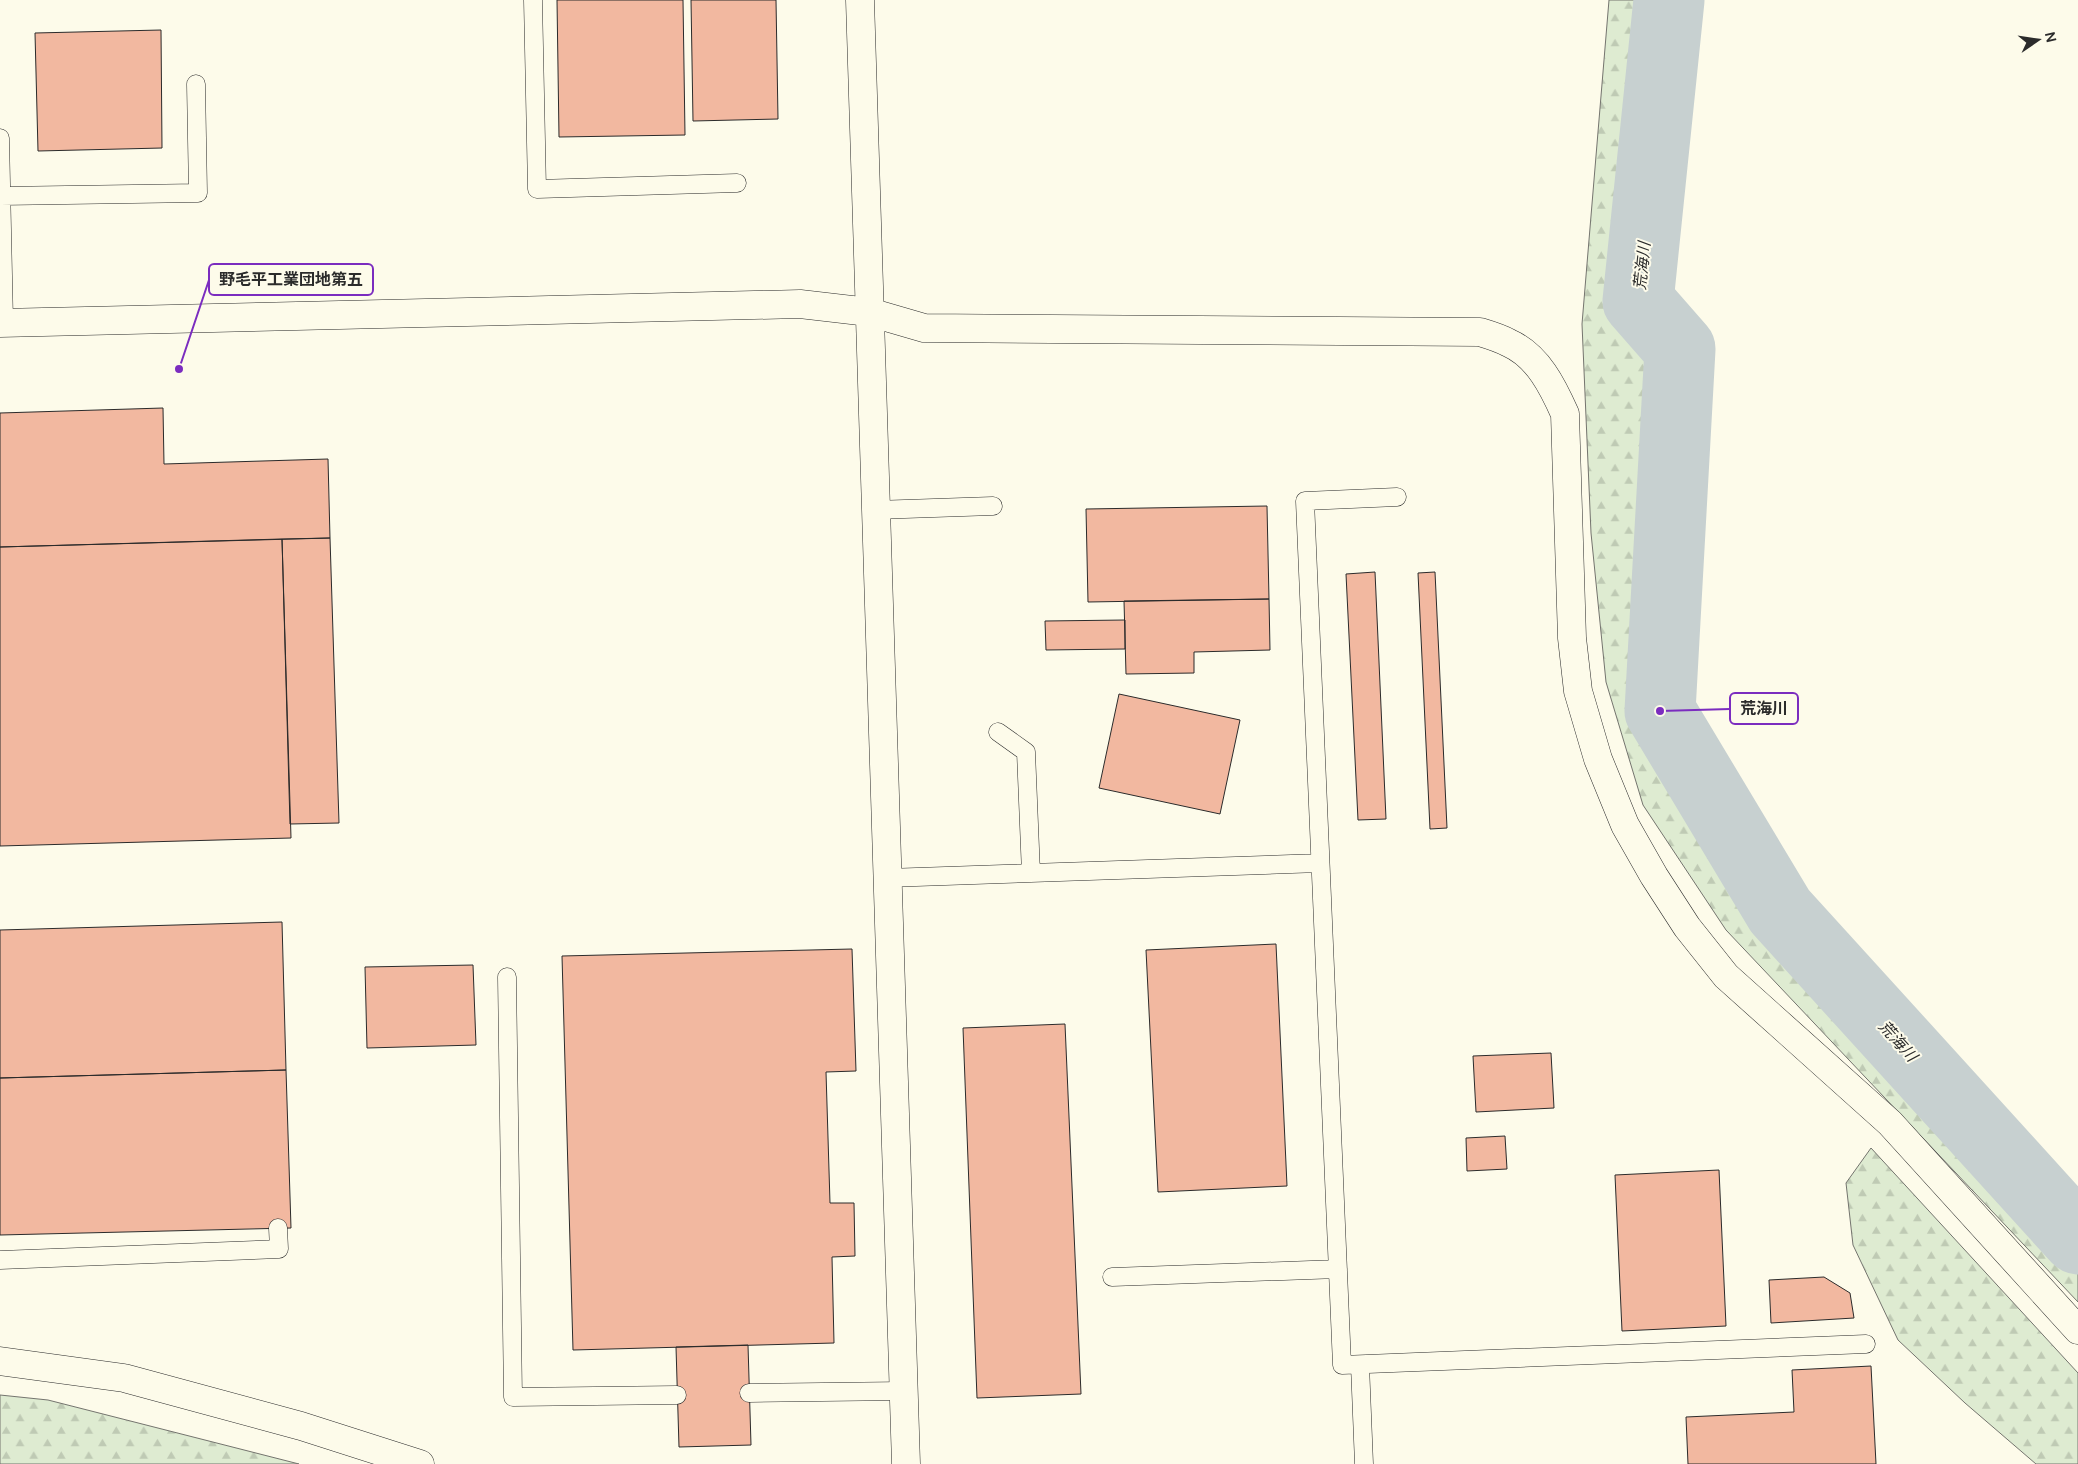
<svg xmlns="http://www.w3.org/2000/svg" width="2078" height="1464" font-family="'DM Sans','Noto Sans JP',sans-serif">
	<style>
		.forest { fill: url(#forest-firs); stroke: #74746e }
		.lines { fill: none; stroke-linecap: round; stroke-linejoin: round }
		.river { stroke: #c7d0d0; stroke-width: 71 }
		.building { fill: #f2b8a0; stroke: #2b2b2b }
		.service-casing { stroke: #2b2b2b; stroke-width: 19 }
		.minor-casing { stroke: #2b2b2b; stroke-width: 29 }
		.tertiary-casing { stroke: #2b2b2b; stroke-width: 29 }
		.service { stroke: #fdfbea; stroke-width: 18 }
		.minor { stroke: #fdfbea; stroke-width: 28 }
		.tertiary { stroke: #fdfbea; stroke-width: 28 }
		.labels { text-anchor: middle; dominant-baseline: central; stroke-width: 4; stroke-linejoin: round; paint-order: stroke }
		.water-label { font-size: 16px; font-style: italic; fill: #2b2b2b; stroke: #fdfbea }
		.leader { fill: none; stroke: #7b2cbf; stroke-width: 2 }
		.callout-dot { fill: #7b2cbf; stroke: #fdfbea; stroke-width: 2 }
		.callout { fill: #fdfbea; stroke: #7b2cbf; stroke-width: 2 }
		.callout-label { font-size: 16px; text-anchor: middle; font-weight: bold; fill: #2b2b2b }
	</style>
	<defs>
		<pattern id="forest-firs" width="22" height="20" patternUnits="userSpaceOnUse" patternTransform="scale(1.25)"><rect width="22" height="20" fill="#deebd1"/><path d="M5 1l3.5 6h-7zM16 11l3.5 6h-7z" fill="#bfcab4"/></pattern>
	</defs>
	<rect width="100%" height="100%" fill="#fdfbea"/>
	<path class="forest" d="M 1609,0 L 1658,0 L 1626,307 L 1665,357 L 1652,717 L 1766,920 L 2078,1239 L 2078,1302 L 1726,930 L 1643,805 L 1606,682 L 1591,533 L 1582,324 Z
		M 1871,1148 L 2078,1373 L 2078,1464 L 2036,1464 L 1965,1403 L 1898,1340 L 1853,1245 L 1846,1183 Z
		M 0,1395 L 48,1400 L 299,1464 L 0,1464 Z"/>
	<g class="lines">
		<path class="river" d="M 1669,0 L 1638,301 L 1680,349 L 1660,711 L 1780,911 L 2078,1239"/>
	</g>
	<path class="building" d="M 557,0 L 683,0 L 685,135 L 559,137 Z
		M 691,0 L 776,0 L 778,119 L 693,121 Z
		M 161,30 L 162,148 L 38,151 L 35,33 Z
		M 163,408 L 164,464 L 328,459 L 330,538 L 0,547 L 0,413 Z
		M 1267,506 L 1269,599 L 1088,602 L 1086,509 Z
		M 330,538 L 339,823 L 290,824 L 282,539 Z
		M 282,539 L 291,838 L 0,846 L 0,547 Z
		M 1375,572 L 1386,819 L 1358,820 L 1346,574 Z
		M 1435,572 L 1447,828 L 1430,829 L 1418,573 Z
		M 1269,599 L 1270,650 L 1194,652 L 1194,673 L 1126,674 L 1124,601 Z
		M 1125,620 L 1125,649 L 1046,650 L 1045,621 Z
		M 1119,694 L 1240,720 L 1220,814 L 1099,788 Z
		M 282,922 L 286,1070 L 0,1078 L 0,930 Z
		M 1276,944 L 1287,1186 L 1158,1192 L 1146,950 Z
		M 852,949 L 856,1071 L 826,1072 L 830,1203 L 854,1203 L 855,1256 L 832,1257 L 834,1343 L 573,1350 L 562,956 Z
		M 473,965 L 476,1045 L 367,1048 L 365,967 Z
		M 1065,1024 L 1081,1394 L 977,1398 L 963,1028 Z
		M 1551,1053 L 1554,1108 L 1476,1112 L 1473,1056 Z
		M 286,1070 L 291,1228 L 0,1235 L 0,1078 Z
		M 1505,1136 L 1507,1169 L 1467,1171 L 1466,1138 Z
		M 1719,1170 L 1726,1326 L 1622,1331 L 1615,1175 Z
		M 1824,1277 L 1850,1293 L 1854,1318 L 1771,1323 L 1769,1280 Z
		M 748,1345 L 751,1445 L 679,1447 L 676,1347 Z
		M 1871,1366 L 1876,1464 L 1688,1464 L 1686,1417 L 1794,1412 L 1792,1370 Z"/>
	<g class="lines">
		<defs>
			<path id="service" d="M 533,0 L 537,189 L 737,183
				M 0,138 L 4,322
				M 1,196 L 198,193 L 196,84
				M 1397,497 L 1305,501 L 1342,1365 L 1866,1344
				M 875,510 L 993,506
				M 998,732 L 1026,752 L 1031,873
				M 887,878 L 1320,863
				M 507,977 L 513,1397 L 677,1395
				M 0,1260 L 279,1249 L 278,1228
				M 1112,1277 L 1338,1269
				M 1360,1365 L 1364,1464
				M 749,1393 L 903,1391"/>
			<path id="minor" d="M 0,1361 L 124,1378 L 301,1426 L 420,1464"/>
			<path id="tertiary" d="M 860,0 L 906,1464
				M 0,323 L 800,304 L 869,312 L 924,328 L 1480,332 C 1490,335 1500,338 1509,343 C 1538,356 1553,387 1565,414 L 1572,638 L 1578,691 L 1598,759 L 1625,825 L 1654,876 L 1687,927 L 1726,976 L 1890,1123 L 2078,1330"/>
		</defs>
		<use href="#service" class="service-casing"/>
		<use href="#minor" class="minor-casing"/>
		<use href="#tertiary" class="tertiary-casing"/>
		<use href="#service" class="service"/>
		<use href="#minor" class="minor"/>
		<use href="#tertiary" class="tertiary"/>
	</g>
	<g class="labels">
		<g class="water-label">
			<text transform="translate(1642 266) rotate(-84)">荒海川</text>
			<text transform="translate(1898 1041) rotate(48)">荒海川</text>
		</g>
	</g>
	<path class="leader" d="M179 369L209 280M1660 711L1730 709"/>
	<g class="callout-dot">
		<circle cx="179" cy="369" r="5"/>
		<circle cx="1660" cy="711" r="5"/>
	</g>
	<g class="callout">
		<rect x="209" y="264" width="164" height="31" rx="5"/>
		<rect x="1730" y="693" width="68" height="31" rx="5"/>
	</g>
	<g class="callout-label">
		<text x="291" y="285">野毛平工業団地第五</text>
		<text x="1764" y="714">荒海川</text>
	</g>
	<g transform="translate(2038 40) rotate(77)" stroke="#fdfbea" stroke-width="4" paint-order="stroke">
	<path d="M0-4L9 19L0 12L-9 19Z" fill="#2b2b2b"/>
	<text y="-8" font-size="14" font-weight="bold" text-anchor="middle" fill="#2b2b2b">N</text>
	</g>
</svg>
